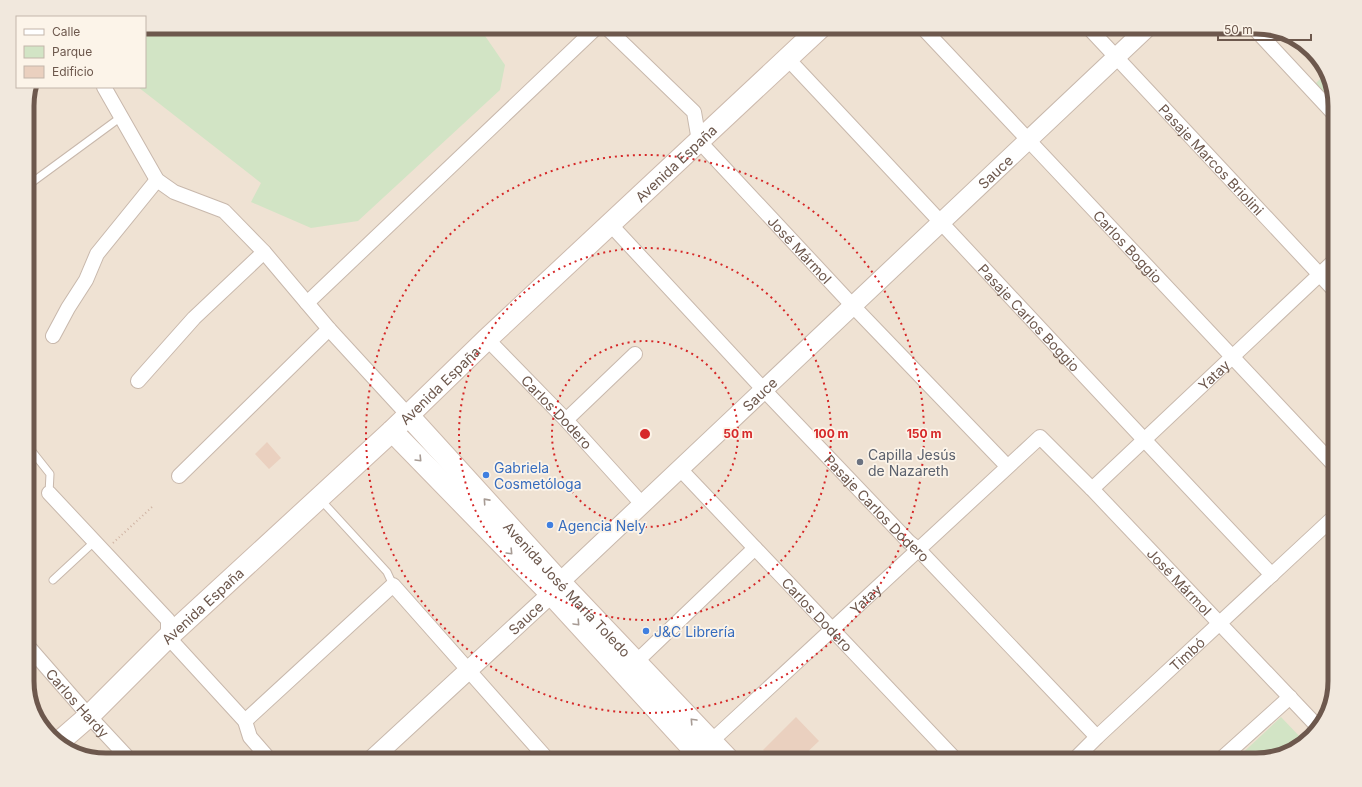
<svg xmlns="http://www.w3.org/2000/svg" width="1362" height="787" font-family="Inter,sans-serif">
	<style>
		.residential { fill: #efe2d3 }
		.green { fill: #d2e4c5 }
		.building { fill: #ead0bf }
		.lines { fill: none; stroke-linecap: round; stroke-linejoin: round }
		.service-casing { stroke: #c8b8ac; stroke-width: 9 }
		.minor-casing { stroke: #c8b8ac; stroke-width: 16 }
		.tertiary-casing { stroke: #c8b8ac; stroke-width: 20 }
		.secondary-casing { stroke: #cdbaad; stroke-width: 23 }
		.path { stroke: #cfb3a3; stroke-width: 2; stroke-dasharray: 1 3; stroke-linecap: butt }
		.service { stroke: #fff; stroke-width: 7 }
		.minor { stroke: #fff; stroke-width: 14 }
		.tertiary { stroke: #fff; stroke-width: 18 }
		.secondary { stroke: #fff; stroke-width: 21 }
		.oneway { stroke: #a79b94 }
		.ring { fill: none; stroke: #d62828; stroke-width: 2; stroke-dasharray: 2 4 }
		.worship-dot { fill: #6b7280; stroke: #fcf4e9; stroke-width: 1.5 }
		.shop-dot { fill: #3f7fe0; stroke: #fcf4e9; stroke-width: 1.5 }
		.labels { text-anchor: middle; dominant-baseline: central; stroke-width: 3.5; stroke-linejoin: round; paint-order: stroke }
		.street-label { font-size: 14px; fill: #6d584d; stroke: #fcf4e9 }
		.worship-label { font-size: 14px; fill: #5b616d; stroke: #fcf4e9; text-anchor: start }
		.shop-label { font-size: 14px; fill: #366cbe; stroke: #fcf4e9; text-anchor: start }
		.rim { fill: none; stroke: #6d584d; stroke-width: 5 }
		.centre { fill: #d62828; stroke: #fcf4e9; stroke-width: 2 }
		.ring-label { font-size: 12px; text-anchor: middle; font-weight: bold; fill: #d62828; stroke: #fcf4e9; stroke-width: 3.5; stroke-linejoin: round; paint-order: stroke }
	</style>
	<rect width="100%" height="100%" fill="#f9f0e4"/>
	<path class="residential" d="M 145,27 L 1256,27 L 1295,37 L 1324,66 L 1335,101 L 1335,681 L 1325,720 L 1296,749 L 1256,760 L 106,760 L 67,750 L 38,721 L 27,686 L 27,101 L 30,87 L 145,87 Z"/>
	<path class="green" d="M 145,27 L 479,27 L 505,65 L 500,90 L 358,221 L 311,228 L 251,202 L 261,183 L 138,87 L 145,87 Z
		M 1326,73 L 1335,101 L 1335,105 L 1315,84 Z
		M 1281,717 L 1304,741 L 1296,749 L 1256,760 L 1235,760 Z"/>
	<path class="building" d="M 267,442 L 281,458 L 269,469 L 255,454 Z
		M 796,717 L 819,741 L 799,760 L 772,760 L 763,750 Z"/>
	<g class="lines">
		<defs>
			<path id="service" d="M 27,186 L 121,117
				M 27,445 L 50,474 L 49,493
				M 320,499 L 387,572 L 393,585
				M 53,580 L 94,542"/>
			<g id="minor">
				<path id="s1" d="M 606,27 L 694,112 L 699,141 L 853,306 L 1007,466"/>
				<path id="s2" d="M 922,27 L 1335,466"/>
				<path id="s3" d="M 1088,27 L 1335,291"/>
				<path d="M 1253,27 L 1335,115"/>
				<path id="s4" d="M 787,58 C 949,230 1109,404 1272,575"/>
				<path d="M 104,87 L 157,180 L 174,192 L 224,211 L 264,252 L 329,329 L 408,415"/>
				<path id="s5" d="M 610,224 L 764,390 L 909,542 L 919,550 L 1097,737"/>
				<path d="M 307,303 L 597,27"/>
				<path d="M 53,336 L 68,308 L 86,280 L 97,254 L 157,180"/>
				<path id="s6" d="M 487,339 L 566,420 L 642,504"/>
				<path d="M 138,381 L 194,318 L 264,252"/>
				<path d="M 566,420 L 635,354"/>
				<path id="s7" d="M 680,469 L 956,760"/>
				<path d="M 179,476 L 329,329"/>
				<path id="s8" d="M 1092,489 L 1335,260"/>
				<path d="M 49,493 L 168,620 L 168,637 L 245,721 L 250,737 L 270,760"/>
				<path id="s9" d="M 27,645 L 89,716 L 130,760"/>
				<path d="M 637,661 L 755,548"/>
				<path d="M 245,721 L 393,585 L 548,760"/>
				<path id="s10" d="M 706,746 L 1040,437 L 1092,489 L 1318,727"/>
				<path id="s11" d="M 1074,760 L 1097,737 L 1335,516"/>
				<path d="M 1220,760 L 1290,697"/>
			</g>
			<g id="tertiary">
				<path id="s12" d="M 371,760 L 551,594 L 560,582 L 1148,27"/>
			</g>
			<g id="secondary">
				<path id="s13" d="M 408,415 L 560,582 L 729,760"/>
				<path d="M 392,431 L 551,594 L 703,760"/>
				<path id="s14" d="M 59,742 L 89,716 L 168,637 L 392,431 L 487,339 L 821,27"/>
			</g>
		</defs>
		<use href="#service" class="service-casing"/>
		<use href="#minor" class="minor-casing"/>
		<use href="#tertiary" class="tertiary-casing"/>
		<use href="#secondary" class="secondary-casing"/>
		<path class="path" d="M 1324,85 L 1329,81
			M 113,543 L 152,507"/>
		<use href="#service" class="service"/>
		<use href="#minor" class="minor"/>
		<use href="#tertiary" class="tertiary"/>
		<use href="#secondary" class="secondary"/>
	</g>
	<defs><path id="oneway-chevron" d="M-2-3.5L2.5 0L-2 3.5" fill="none" stroke-width="1.6" stroke-linecap="round" stroke-linejoin="round"/></defs>
	<g class="oneway">
		<use href="#oneway-chevron" transform="translate(419 459) rotate(46)"/>
		<use href="#oneway-chevron" transform="translate(486 501) rotate(-132)"/>
		<use href="#oneway-chevron" transform="translate(510 552) rotate(46)"/>
		<use href="#oneway-chevron" transform="translate(577 623) rotate(47)"/>
		<use href="#oneway-chevron" transform="translate(693 721) rotate(-133)"/>
	</g>
	<g class="ring">
		<circle cx="645" cy="434" r="93"/>
		<circle cx="645" cy="434" r="186"/>
		<circle cx="645" cy="434" r="279"/>
	</g>
	<circle class="worship-dot" cx="860" cy="462" r="4"/>
	<g class="shop-dot">
		<circle cx="486" cy="475" r="4"/>
		<circle cx="550" cy="525" r="4"/>
		<circle cx="646" cy="631" r="4"/>
	</g>
	<g class="labels">
		<g class="street-label">
			<text stroke="none"><textPath href="#s3" startOffset="181">Pasaje Marcos Briolini</textPath></text>
			<text stroke="none"><textPath href="#s14" startOffset="846">Avenida España</textPath></text>
			<text stroke="none"><textPath href="#s12" startOffset="858">Sauce</textPath></text>
			<text stroke="none"><textPath href="#s2" startOffset="301">Carlos Boggio</textPath></text>
			<text stroke="none"><textPath href="#s1" startOffset="300">José Mármol</textPath></text>
			<text stroke="none"><textPath href="#s4" startOffset="355">Pasaje Carlos Boggio</textPath></text>
			<text stroke="none"><textPath href="#s8" startOffset="167">Yatay</textPath></text>
			<text stroke="none"><textPath href="#s14" startOffset="522">Avenida España</textPath></text>
			<text stroke="none"><textPath href="#s12" startOffset="534">Sauce</textPath></text>
			<text stroke="none"><textPath href="#s6" startOffset="101">Carlos Dodero</textPath></text>
			<text stroke="none"><textPath href="#s5" startOffset="390">Pasaje Carlos Dodero</textPath></text>
			<text stroke="none"><textPath href="#s10" startOffset="656">José Mármol</textPath></text>
			<text stroke="none"><textPath href="#s13" startOffset="236">Avenida José María Toledo</textPath></text>
			<text stroke="none"><textPath href="#s10" startOffset="217">Yatay</textPath></text>
			<text stroke="none"><textPath href="#s14" startOffset="198">Avenida España</textPath></text>
			<text stroke="none"><textPath href="#s7" startOffset="200">Carlos Dodero</textPath></text>
			<text stroke="none"><textPath href="#s12" startOffset="210">Sauce</textPath></text>
			<text stroke="none"><textPath href="#s11" startOffset="155">Timbó</textPath></text>
			<text stroke="none"><textPath href="#s9" startOffset="77">Carlos Hardy</textPath></text>
		</g>
		<g class="worship-label">
			<text x="868" y="454">Capilla Jesús<tspan x="868" dy="16">de Nazareth</tspan></text>
		</g>
		<g class="shop-label">
			<text x="494" y="467">Gabriela<tspan x="494" dy="16">Cosmetóloga</tspan></text>
			<text x="558" y="525">Agencia Nely</text>
			<text x="654" y="631">J&amp;C Librería</text>
		</g>
	</g>
	<path d="M0 0H1362V787H0ZM106 34H1256A72 72 0 0 1 1328 106V681A72 72 0 0 1 1256 753H106A72 72 0 0 1 34 681V106A72 72 0 0 1 106 34Z" fill="#f1e8dd" fill-rule="evenodd"/>
	<path class="rim" d="M106 34H1256A72 72 0 0 1 1328 106V681A72 72 0 0 1 1256 753H106A72 72 0 0 1 34 681V106A72 72 0 0 1 106 34Z"/>
	<circle cx="645" cy="434" r="6" class="centre"/>
	<g class="ring-label">
		<text x="738" y="438">50 m</text>
		<text x="831" y="438">100 m</text>
		<text x="924" y="438">150 m</text>
	</g>
	<rect x="16" y="16" width="130" height="72" fill="#fcf4e9" stroke="#c3b6ab"/>
	<rect x="24" y="29" width="20" height="6" fill="#ffffff" stroke="#c3b6ab"/>
	<text x="52" y="36" font-size="12" fill="#6d584d">Calle</text>
	<rect x="24" y="46" width="20" height="12" fill="#d2e4c5" stroke="#c3b6ab"/>
	<text x="52" y="56" font-size="12" fill="#6d584d">Parque</text>
	<rect x="24" y="66" width="20" height="12" fill="#ead0bf" stroke="#c3b6ab"/>
	<text x="52" y="76" font-size="12" fill="#6d584d">Edificio</text>
	<path d="M1218 34v6h93v-6" fill="none" stroke="#6d584d" stroke-width="2"/>
	<text x="1224" y="34" font-size="12" fill="#6d584d" stroke="#fcf4e9" stroke-width="3" paint-order="stroke">50 m</text>
</svg>
